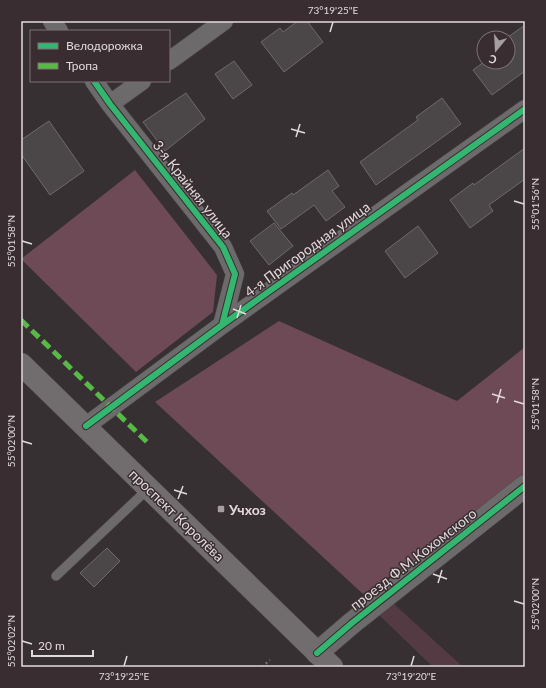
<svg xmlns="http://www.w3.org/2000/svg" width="546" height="688" font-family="Lato,sans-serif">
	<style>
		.green { fill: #543a42 }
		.forest { fill: #6d4a55 }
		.building { fill: #4b4647; stroke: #6f6a6b }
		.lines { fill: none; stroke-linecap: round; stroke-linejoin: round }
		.service-casing { stroke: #514c4d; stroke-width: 10 }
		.minor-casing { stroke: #514c4d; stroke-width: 19 }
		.tertiary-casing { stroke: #514c4d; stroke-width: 23 }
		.secondary-casing { stroke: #514c4d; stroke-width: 23 }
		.path { stroke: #726f70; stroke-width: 2.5; stroke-dasharray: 2 3; stroke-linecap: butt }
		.service { stroke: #6d6a6b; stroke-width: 9 }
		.minor { stroke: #6d6a6b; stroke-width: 18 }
		.tertiary { stroke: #6d6a6b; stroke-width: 22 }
		.secondary { stroke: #716c6e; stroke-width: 22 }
		.quiet { stroke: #58b947; stroke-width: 5; stroke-dasharray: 10 5; stroke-linecap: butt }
		.cycleway-casing { stroke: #392d31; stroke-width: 8 }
		.cycleway { stroke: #33b770; stroke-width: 6 }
		.ticks { fill: none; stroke: #e1dadb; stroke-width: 1.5 }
		.poi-dot { fill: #a59ea0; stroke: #392d31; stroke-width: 1.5 }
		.labels { text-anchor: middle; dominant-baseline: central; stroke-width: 3; stroke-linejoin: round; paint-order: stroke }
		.street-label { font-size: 14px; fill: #e1dadb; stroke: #392d31 }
		.poi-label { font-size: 14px; font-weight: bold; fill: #e1dadb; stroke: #392d31; text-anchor: start }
		.neatline { fill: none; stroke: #e1dadb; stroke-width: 1.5 }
		.ticks-label { font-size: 10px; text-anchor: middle; fill: #e1dadb }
	</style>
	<rect width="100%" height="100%" fill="#363032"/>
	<path class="green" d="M 394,604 L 463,667 L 433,667 L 379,615 Z"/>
	<path class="forest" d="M 135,170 L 217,275 L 213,312 L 136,372 L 21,259 Z
		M 279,321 L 457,401 L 525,347 L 525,473 L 417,558 L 363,594 L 155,402 Z"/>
	<path class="building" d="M 298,21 L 307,21 L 323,42 L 284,72 L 261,42 L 280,28 L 283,32 Z
		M 525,25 L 525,71 L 492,95 L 473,70 L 484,62 L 508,62 L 508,37 Z
		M 234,61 L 252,85 L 233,99 L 215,74 Z
		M 186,93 L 205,119 L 165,151 L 143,122 Z
		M 442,98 L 461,124 L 376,185 L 360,162 L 418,120 L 416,117 Z
		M 49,121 L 84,171 L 50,195 L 21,154 L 21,140 Z
		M 525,148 L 525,179 L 489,205 L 493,211 L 470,228 L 450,200 L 473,183 L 474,185 Z
		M 328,170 L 339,186 L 332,191 L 345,207 L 326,221 L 314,205 L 281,229 L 267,211 L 292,193 L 293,195 Z
		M 274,223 L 293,246 L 269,265 L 250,241 Z
		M 418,226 L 438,253 L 405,278 L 385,251 Z
		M 107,548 L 120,561 L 94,587 L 80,573 Z"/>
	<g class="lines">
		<defs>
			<path id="service" d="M 56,576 L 149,488"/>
			<path id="minor" d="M 52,21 L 59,31
				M 169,61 L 224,21
				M 94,81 L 110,104 L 223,247 L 235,274 L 222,325
				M 110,104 L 142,81
				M 86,426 L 222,325 L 525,109"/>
			<path id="tertiary" d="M 317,653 L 352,623 L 525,486"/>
			<path id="secondary" d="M 21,364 L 332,667"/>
		</defs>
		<use href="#service" class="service-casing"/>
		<use href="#minor" class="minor-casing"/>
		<use href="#tertiary" class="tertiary-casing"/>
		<use href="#secondary" class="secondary-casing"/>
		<path class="path" d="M 262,667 L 270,660"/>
		<use href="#service" class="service"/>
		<use href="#minor" class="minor"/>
		<use href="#tertiary" class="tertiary"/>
		<use href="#secondary" class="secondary"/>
		<path class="quiet" d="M 21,320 L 148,443"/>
		<defs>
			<path id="cycleway" d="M 94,81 L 110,104 L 223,247 L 235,274 L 222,325
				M 86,426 L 222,325 L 525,109
				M 317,653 L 352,623 L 525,486"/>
		</defs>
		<use href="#cycleway" class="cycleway-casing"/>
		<use href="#cycleway" class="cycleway"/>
	</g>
	<path class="ticks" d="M 330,32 L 333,22M 291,129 L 305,133M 296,137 L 300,124M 514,201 L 524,204M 22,241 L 32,244M 233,309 L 246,314M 237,318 L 241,305M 492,394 L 505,398M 514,401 L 524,404M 497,403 L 501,389M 22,441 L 32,444M 174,490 L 187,494M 178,499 L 183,486M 433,574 L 447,579M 438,583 L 442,570M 514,601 L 524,604M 22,641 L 32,644M 124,666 L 127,656M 411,666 L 414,656"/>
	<rect class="poi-dot" x="217" y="505" width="8" height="8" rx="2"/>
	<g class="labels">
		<g class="street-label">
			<text transform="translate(193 189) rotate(52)">3-я Крайняя улица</text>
			<text transform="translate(307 249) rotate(-36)">4-я Пригородная улица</text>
			<text transform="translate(177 515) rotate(44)">проспект Королёва</text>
			<text transform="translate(413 559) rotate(-38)">проезд Ф.М.Кохомского</text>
		</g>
		<g class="poi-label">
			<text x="229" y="509">Учхоз</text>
		</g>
	</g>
	<rect width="546" height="688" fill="none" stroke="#392d31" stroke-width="44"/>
	<rect x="30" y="30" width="140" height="52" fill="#392d31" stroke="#7c7275"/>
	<rect x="38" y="43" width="20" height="6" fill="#33b770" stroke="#7c7275"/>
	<text x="66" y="50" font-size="12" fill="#e1dadb">Велодорожка</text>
	<rect x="38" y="63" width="20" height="6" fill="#58b947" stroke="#7c7275"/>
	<text x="66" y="70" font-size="12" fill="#e1dadb">Тропа</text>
	<g transform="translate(496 50) rotate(198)"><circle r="19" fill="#392d31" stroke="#7c7275"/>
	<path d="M0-3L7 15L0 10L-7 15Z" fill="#a59ea0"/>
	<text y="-6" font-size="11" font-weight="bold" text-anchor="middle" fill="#e1dadb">С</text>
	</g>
	<path d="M32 650v6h61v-6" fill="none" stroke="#e1dadb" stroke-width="2"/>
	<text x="38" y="650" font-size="12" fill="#e1dadb" stroke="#392d31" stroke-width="3" paint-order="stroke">20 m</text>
	<rect x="22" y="22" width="502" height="644" class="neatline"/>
	<g class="ticks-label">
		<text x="333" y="14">73°19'25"E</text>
		<text transform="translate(535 204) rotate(-90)" y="4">55°01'56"N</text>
		<text transform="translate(11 241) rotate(-90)" y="4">55°01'58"N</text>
		<text transform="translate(535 404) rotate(-90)" y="4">55°01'58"N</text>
		<text transform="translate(11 441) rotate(-90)" y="4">55°02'00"N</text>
		<text transform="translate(535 604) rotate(-90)" y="4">55°02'00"N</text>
		<text transform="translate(11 641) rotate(-90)" y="4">55°02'02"N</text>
		<text x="124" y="680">73°19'25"E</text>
		<text x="411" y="680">73°19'20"E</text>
	</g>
</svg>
